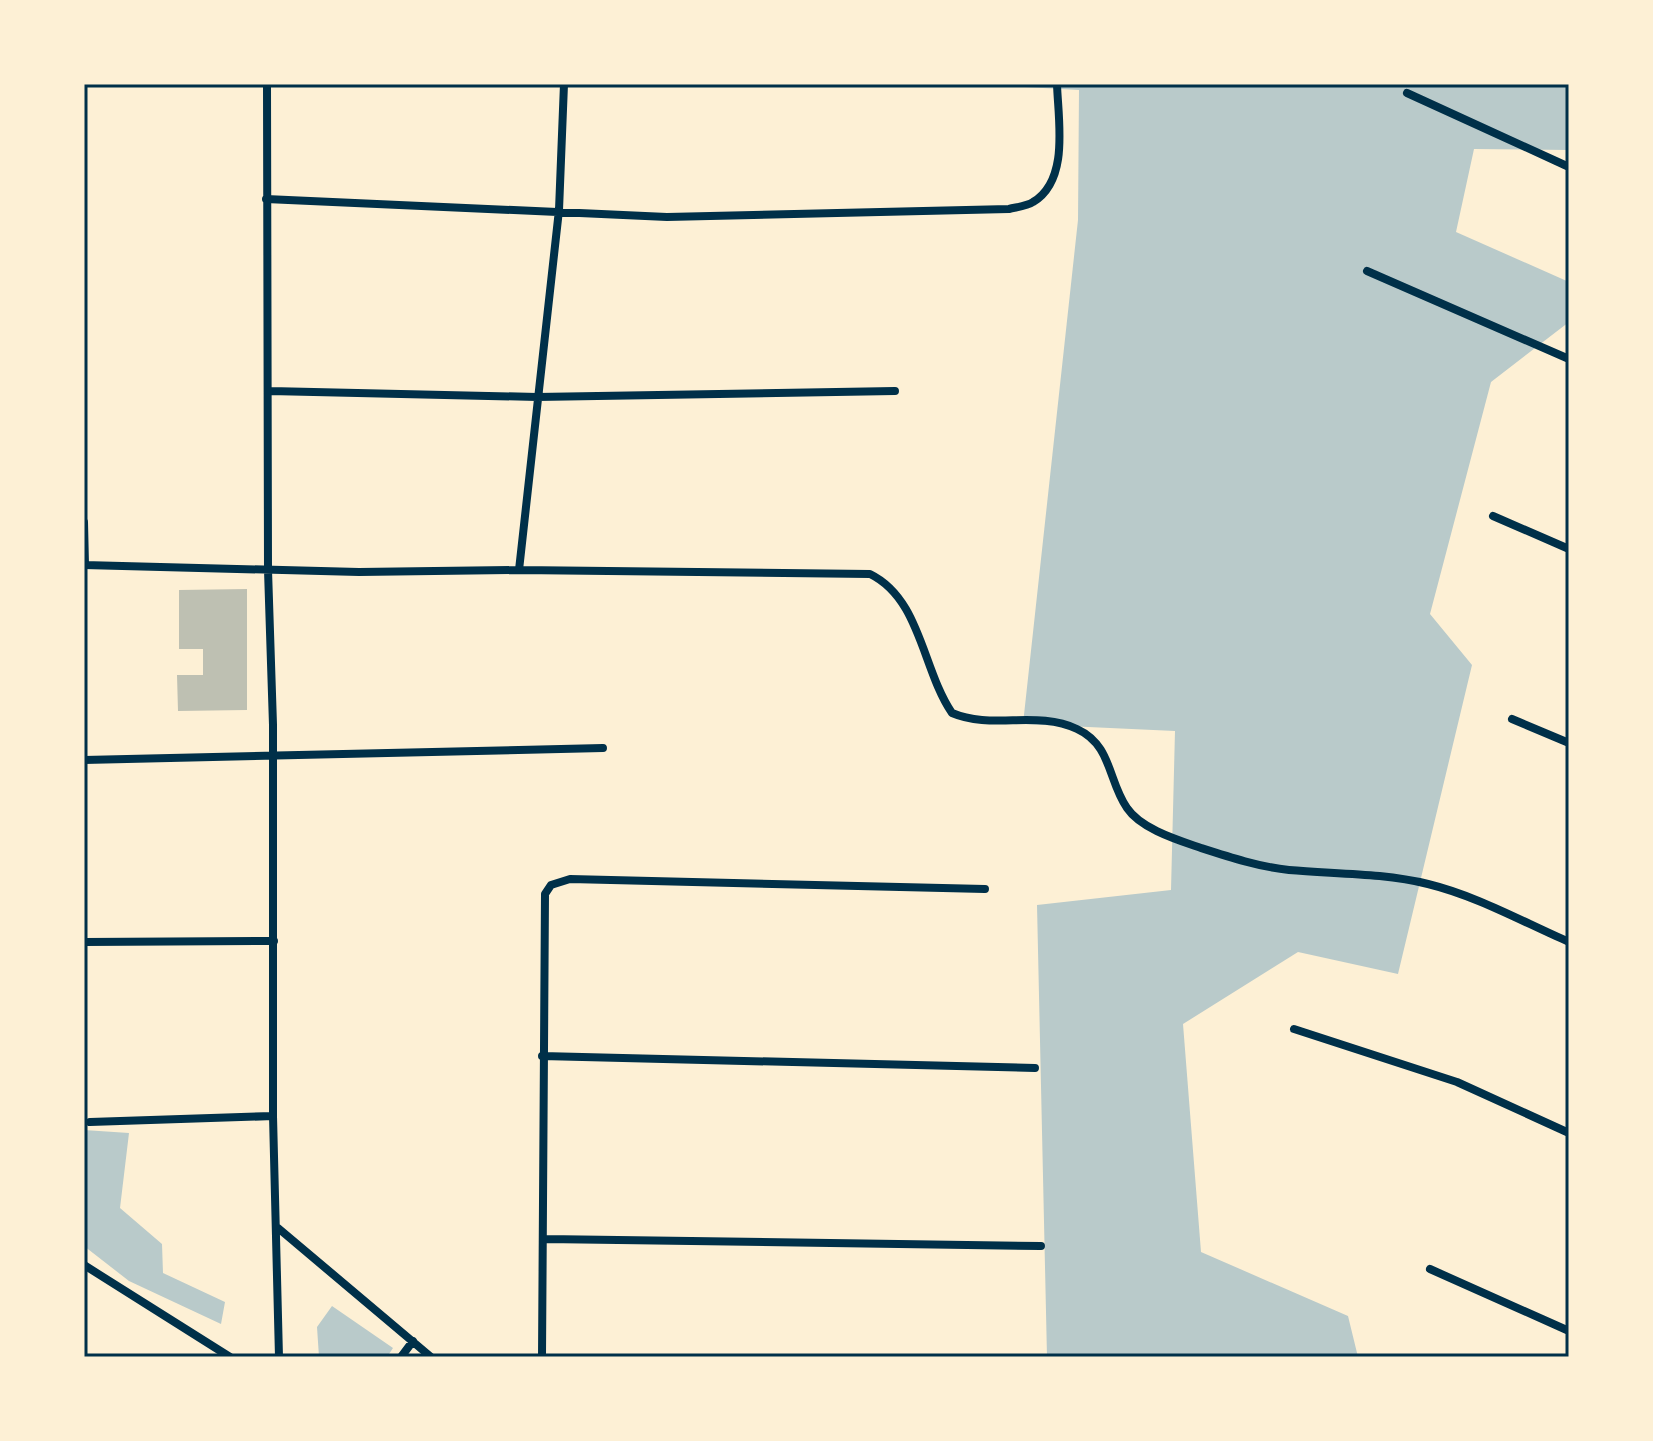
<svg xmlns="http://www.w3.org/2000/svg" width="1653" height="1441" font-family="'Zilla Slab',serif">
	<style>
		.green { fill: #b9caca }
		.building { fill: #bec0b2 }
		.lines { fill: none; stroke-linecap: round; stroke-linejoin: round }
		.minor { stroke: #003049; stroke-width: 8 }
		.neatline { fill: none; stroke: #003049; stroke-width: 3 }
	</style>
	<rect width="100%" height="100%" fill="#fdf0d5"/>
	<path class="green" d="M 974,84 L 1569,84 L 1569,150 L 1474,149 L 1456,232 L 1569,282 L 1569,322 L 1491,382 L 1430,614 L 1472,665 L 1398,974 L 1298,952 L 1183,1024 L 1201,1252 L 1348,1316 L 1358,1357 L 1047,1357 L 1037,905 L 1171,890 L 1175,731 L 1023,724 L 1078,220 L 1079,90 Z
		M 84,1130 L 129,1133 L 120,1208 L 162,1244 L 163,1273 L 225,1302 L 221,1324 L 129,1281 L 84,1246 Z
		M 332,1306 L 393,1348 L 387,1357 L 319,1357 L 317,1327 Z"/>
	<path class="building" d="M 247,589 L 247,710 L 178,711 L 177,675 L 203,675 L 203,649 L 179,649 L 179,590 Z"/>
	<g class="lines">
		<path class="minor" d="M 267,84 L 268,570 L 273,725 L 273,1116 L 279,1357
			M 1407,93 L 1569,167
			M 266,199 L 667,217 L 1009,209 C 1017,207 1027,206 1033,202 C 1070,180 1058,119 1057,84
			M 1367,271 L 1569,359
			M 270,391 L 537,397 L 895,391
			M 1493,516 L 1569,549
			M 84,522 L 85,565
			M 84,565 L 359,572 L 519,570 L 870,574 C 921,599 922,669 952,713 C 992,730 1037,710 1077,729 C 1112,745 1108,781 1127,808 C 1141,829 1178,840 1201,848 C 1229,857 1260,867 1289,870 C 1336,874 1383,873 1428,884 C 1477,896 1523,922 1569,942
			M 519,570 L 559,210 L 564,84
			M 1512,719 L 1569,743
			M 84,760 L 603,748
			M 84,942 L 274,941
			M 1294,1029 L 1457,1082 L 1569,1133
			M 542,1056 L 1035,1068
			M 90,1122 L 273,1116
			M 278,1228 L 431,1357
			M 545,1239 L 1041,1246
			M 84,1265 L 230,1357
			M 1430,1269 L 1569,1331
			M 401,1357 L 413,1341
			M 542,1357 L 545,894 L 551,885 L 570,879 L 985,889"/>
	</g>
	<rect width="1653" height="1441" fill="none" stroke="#fdf0d5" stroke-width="172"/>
	<rect x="86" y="86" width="1481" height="1269" class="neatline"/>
</svg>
